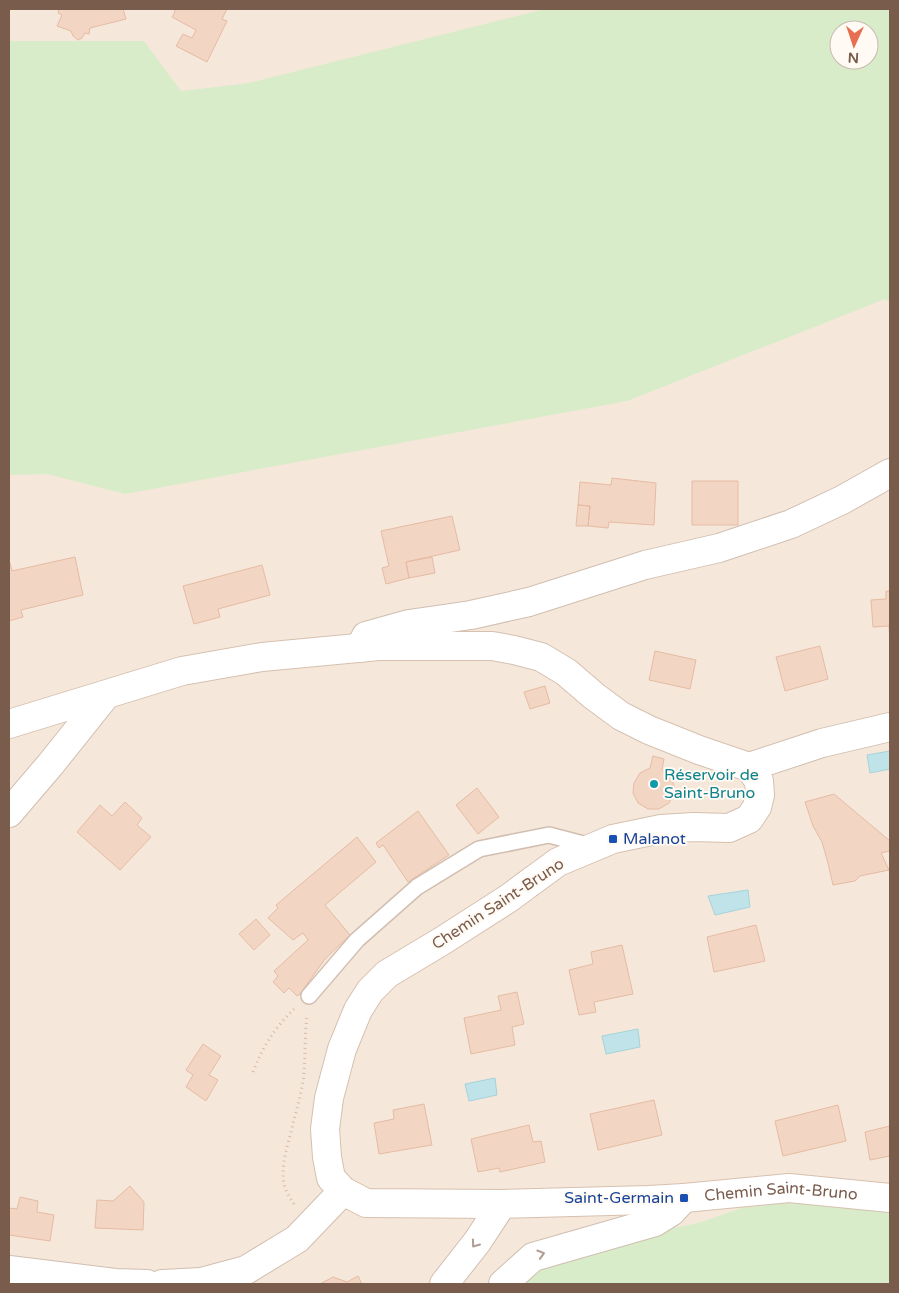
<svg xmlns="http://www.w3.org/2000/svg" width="899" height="1293" font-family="'Varela Round',sans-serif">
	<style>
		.residential { fill: #f5e8da; fill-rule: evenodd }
		.green { fill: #d8ecc9; fill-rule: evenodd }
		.water { fill: #bfe3e8; stroke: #a5d3da }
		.building { fill: #f3d5c3; stroke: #e6bba3 }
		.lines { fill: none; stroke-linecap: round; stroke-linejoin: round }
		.lane-casing { stroke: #d1beb0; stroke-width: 18 }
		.street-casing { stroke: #d1beb0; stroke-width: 30 }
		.secondary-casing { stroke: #d6c0b0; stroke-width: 30 }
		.path { stroke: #d9b8a5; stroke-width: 3; stroke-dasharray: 1 4; stroke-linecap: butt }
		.lane { stroke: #fff; stroke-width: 15 }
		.street { stroke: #fff; stroke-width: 28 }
		.secondary { stroke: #fff; stroke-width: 28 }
		.oneway { stroke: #af9d94 }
		.culture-dot { fill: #0f9aa8; stroke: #fffaf3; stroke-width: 2 }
		.transit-dot { fill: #1a4fb4; stroke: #fffaf3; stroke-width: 2 }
		.labels { text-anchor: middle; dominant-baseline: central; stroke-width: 4; stroke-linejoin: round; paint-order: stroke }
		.culture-label { font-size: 16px; fill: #0d838f; stroke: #fffaf3; text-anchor: start }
		.transit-label { font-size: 16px; fill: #164399; stroke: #fffaf3; text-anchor: start }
		.street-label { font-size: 16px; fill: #7a5c4d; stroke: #fffaf3 }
	</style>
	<rect width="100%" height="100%" fill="#fdf6ec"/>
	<path class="residential" d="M 9,9 L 890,9 L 890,1284 L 9,1284 ZM 839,30 L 869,30 L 869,60 L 839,60 Z"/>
	<path class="green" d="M 545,9 L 890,9 L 890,303 L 885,299 L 627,401 L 125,494 L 47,474 L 9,475 L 9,41 L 144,41 L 181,91 L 249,83 ZM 839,30 L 869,30 L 869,60 L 839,60 Z
		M 786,1203 L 890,1210 L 890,1284 L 517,1284 L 531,1271 L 664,1230 L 698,1223 L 742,1208 Z"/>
	<path class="water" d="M 890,751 L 890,769 L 870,773 L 867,755 Z
		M 748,890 L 750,907 L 715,915 L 708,896 Z
		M 638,1029 L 640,1047 L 606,1054 L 602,1036 Z
		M 495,1078 L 497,1095 L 469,1101 L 465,1084 Z"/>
	<path class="building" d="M 59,9 L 123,9 L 126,19 L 90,28 L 89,34 L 85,33 L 82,38 L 78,40 L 73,36 L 71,31 L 57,26 L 62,15 L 58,13 Z
		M 174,9 L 227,9 L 222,19 L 227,21 L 207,62 L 176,46 L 183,34 L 192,38 L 196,30 L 172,17 L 175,12 Z
		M 612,478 L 656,483 L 654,525 L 609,522 L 608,528 L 588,526 L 590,506 L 578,505 L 580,482 L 611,485 Z
		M 692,481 L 738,481 L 738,525 L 692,525 Z
		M 578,505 L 590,506 L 588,526 L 576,526 Z
		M 452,516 L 460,550 L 406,562 L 409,578 L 386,584 L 382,568 L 389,566 L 381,531 Z
		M 75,557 L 83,595 L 21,610 L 23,617 L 9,621 L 9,563 L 10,563 L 12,571 Z
		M 432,557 L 435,573 L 409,578 L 406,562 Z
		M 262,565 L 270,595 L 218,609 L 220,617 L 194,624 L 183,586 Z
		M 886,591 L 890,591 L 890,644 L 889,626 L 873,627 L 871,600 L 886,599 Z
		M 820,646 L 828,679 L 785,691 L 776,657 Z
		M 655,651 L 696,660 L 690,689 L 649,680 Z
		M 545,686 L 550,703 L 530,709 L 524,692 Z
		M 653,756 L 664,759 L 662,770 L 672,778 L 674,786 L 674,794 L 669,803 L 659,809 L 648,809 L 638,803 L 633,793 L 634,783 L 640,773 L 650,768 Z
		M 477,788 L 499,817 L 478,834 L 456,805 Z
		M 834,794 L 890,841 L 890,851 L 881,853 L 889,870 L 860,876 L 855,881 L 833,885 L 828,863 L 822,842 L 813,826 L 805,802 Z
		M 125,802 L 142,818 L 137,825 L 151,837 L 120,870 L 77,832 L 100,805 L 112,816 Z
		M 418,811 L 449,855 L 408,882 L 383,845 L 379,848 L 376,843 Z
		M 357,837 L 376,862 L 325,905 L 350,935 L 325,959 L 300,994 L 297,996 L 289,988 L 284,993 L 273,982 L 278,976 L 274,971 L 308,940 L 303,933 L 293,940 L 268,918 L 278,908 L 276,905 Z
		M 256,919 L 270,935 L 254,950 L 239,934 Z
		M 756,925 L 765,961 L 714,972 L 707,937 Z
		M 622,945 L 633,994 L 594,1002 L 596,1012 L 579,1015 L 569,970 L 593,964 L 591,952 Z
		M 517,992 L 524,1024 L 512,1027 L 515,1045 L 471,1054 L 464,1018 L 501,1010 L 498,996 Z
		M 203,1044 L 221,1056 L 209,1075 L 218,1080 L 206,1101 L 186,1087 L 193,1075 L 186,1070 Z
		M 654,1100 L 662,1135 L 598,1150 L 590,1114 Z
		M 424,1104 L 432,1145 L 379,1154 L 374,1123 L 394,1119 L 393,1110 Z
		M 838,1105 L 846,1141 L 783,1156 L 775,1121 Z
		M 529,1125 L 533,1142 L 541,1141 L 545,1162 L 500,1172 L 499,1168 L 478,1172 L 471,1139 Z
		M 890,1126 L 890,1156 L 870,1160 L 865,1132 Z
		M 130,1186 L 144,1202 L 143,1230 L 95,1228 L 97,1200 L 113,1201 Z
		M 20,1197 L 38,1201 L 37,1212 L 54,1215 L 50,1241 L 9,1235 L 9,1208 L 17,1209 Z
		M 358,1276 L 362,1284 L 320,1284 L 333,1277 L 347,1282 Z"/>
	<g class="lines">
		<defs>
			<path id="lane" d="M 309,996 L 357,940 L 417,887 L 479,849 L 549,835 L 591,846"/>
			<path id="street" d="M 360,648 L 366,636 L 409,624 L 471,615 L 529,602 L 645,565 L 719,548 L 791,524 L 842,500 L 890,473
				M 749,767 L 822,743 L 890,727
				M 9,813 L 50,765 L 106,695
				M 9,1270 L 115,1283 L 147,1284
				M 162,1284 L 201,1282 L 246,1270 L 297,1239 L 343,1191
				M 444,1284 L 477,1242 L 502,1204
				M 503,1284 L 533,1257 L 655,1222 L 671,1212 L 684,1198"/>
			<g id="secondary">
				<path id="s1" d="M 9,724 L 182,671 L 262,657 L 379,646 L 492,646 L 514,650 L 541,657 L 566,672 L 594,696 L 621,716 L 649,730 L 699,750 L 749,767 L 759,781 L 760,795 L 757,807 L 749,819 L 729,828 L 693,827 L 661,829 L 613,839 L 558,862 L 509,898 L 442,941 L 387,974 L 370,991 L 358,1010 L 342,1049 L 329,1098 L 325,1129 L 327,1157 L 331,1178 L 343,1191 L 366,1203 L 502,1204 L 648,1200 L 684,1198 L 789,1188 L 890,1198"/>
			</g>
		</defs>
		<use href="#lane" class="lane-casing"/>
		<use href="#street" class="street-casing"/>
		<use href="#secondary" class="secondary-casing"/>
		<path class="path" d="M 253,1072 C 263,1046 274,1029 294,1009
			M 294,1204 C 290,1198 286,1192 284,1184 C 280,1164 289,1143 293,1123 C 297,1110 300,1096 303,1082 C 306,1060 304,1038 307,1016"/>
		<use href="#lane" class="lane"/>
		<use href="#street" class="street"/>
		<use href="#secondary" class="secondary"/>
	</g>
	<defs><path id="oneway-chevron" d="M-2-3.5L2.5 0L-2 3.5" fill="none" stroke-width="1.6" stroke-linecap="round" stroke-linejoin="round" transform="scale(1.25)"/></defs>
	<g class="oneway">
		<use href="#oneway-chevron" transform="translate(475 1244) rotate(126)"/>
		<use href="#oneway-chevron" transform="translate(541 1254) rotate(-17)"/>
	</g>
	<circle class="culture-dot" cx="654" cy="784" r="5"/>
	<g class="transit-dot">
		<rect x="608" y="834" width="10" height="10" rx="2.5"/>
		<rect x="679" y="1193" width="10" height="10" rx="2.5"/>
	</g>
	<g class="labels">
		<g class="culture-label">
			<text x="664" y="775">Réservoir de<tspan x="664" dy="18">Saint-Bruno</tspan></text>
		</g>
		<g class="transit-label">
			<text x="623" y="839">Malanot</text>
			<text x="674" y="1198" text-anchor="end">Saint-Germain</text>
		</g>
		<g class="street-label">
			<text transform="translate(498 904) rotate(-33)">Chemin Saint-Bruno</text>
			<text stroke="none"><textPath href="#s1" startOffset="1921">Chemin Saint-Bruno</textPath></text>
		</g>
	</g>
	<rect width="899" height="1293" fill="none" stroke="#7a5c4d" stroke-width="20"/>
	<g transform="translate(854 45) rotate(183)"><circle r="24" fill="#fffaf3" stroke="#cabbb1"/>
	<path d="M0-4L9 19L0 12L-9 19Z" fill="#e76f51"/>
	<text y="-8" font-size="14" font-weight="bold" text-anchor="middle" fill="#7a5c4d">N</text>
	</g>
</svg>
